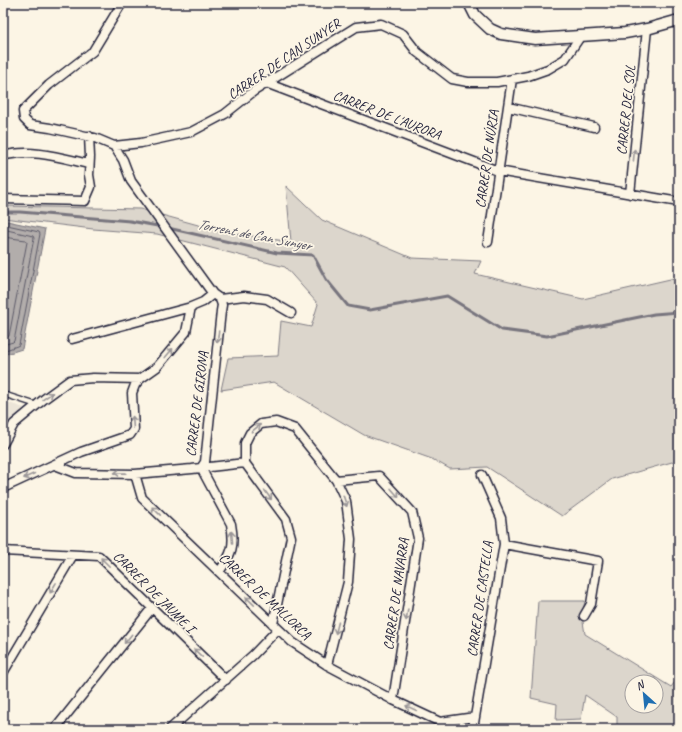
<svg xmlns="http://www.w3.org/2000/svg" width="682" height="732" font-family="Caveat,sans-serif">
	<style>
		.built { fill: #ece5d8 }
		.green { fill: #dcd6cc; stroke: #7f7c84; fill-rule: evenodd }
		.water { fill: #b2adab; stroke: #78757e }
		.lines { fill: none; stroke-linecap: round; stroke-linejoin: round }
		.shore { stroke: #5c5a68; stroke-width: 1 }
		.stream { stroke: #78757e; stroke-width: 3 }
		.service-casing { stroke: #22223b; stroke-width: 7 }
		.minor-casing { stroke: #22223b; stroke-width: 11 }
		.tertiary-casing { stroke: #22223b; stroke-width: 13 }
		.service { stroke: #fcf5e5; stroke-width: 4 }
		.minor { stroke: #fcf5e5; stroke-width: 8 }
		.tertiary { stroke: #fcf5e5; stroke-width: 10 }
		.oneway { stroke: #9a9698 }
		.labels { text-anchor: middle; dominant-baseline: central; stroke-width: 3.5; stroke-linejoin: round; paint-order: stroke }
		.street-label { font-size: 14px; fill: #22223b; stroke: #fcf5e5 }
		.water-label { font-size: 15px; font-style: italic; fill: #545362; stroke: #fcf5e5 }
	</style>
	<rect width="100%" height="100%" fill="#fcf5e5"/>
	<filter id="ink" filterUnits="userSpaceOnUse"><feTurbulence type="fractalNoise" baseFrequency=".025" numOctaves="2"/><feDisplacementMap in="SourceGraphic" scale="8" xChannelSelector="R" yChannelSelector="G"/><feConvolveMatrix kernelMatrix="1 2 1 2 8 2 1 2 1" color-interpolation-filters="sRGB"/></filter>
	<g filter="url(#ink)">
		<path class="built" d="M 3,401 L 24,408 L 9,423 L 3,433 Z"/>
		<path class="green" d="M 286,186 L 322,220 L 412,258 L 481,261 L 475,274 L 583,299 L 679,277 L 679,467 L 672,462 L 612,479 L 562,516 L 487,467 L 450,469 L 432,459 L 364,435 L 274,382 L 221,390 L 228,358 L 278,356 L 281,321 L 311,327 L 318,304 L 285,267 L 157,234 L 93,229 L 3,218 L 3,206 L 140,209 L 220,231 L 291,242 Z
			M 538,601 L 585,601 L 582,616 L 585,634 L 671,687 L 679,677 L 679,729 L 617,729 L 617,717 L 585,695 L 581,719 L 556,720 L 557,704 L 531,698 ZM 632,682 L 656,682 L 656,706 L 632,706 Z"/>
		<path class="water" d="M 7,221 L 45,229 L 22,349 L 3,355 L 3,222 Z"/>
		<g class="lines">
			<path class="shore" d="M 3,225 L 7,225 L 39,232 L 40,234 L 19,345 L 17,346 L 3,351
				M 3,230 L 7,230 L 33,236 L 34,238 L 14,341 L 13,342 L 3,345
				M 3,237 L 26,240 L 27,242 L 9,336 L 3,339"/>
			<path class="stream" d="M 3,212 L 20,212 L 130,221 L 163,227
				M 168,228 L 277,253 L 313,255 L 326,279 L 348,306 L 370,310 L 447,296 L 502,330 L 547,336 L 654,314 L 679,312"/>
			<defs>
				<path id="service" d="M 3,394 L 37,405"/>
				<path id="minor" d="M 122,3 L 93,51 L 49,85 L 23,111 L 24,119 L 30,125 L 50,128 L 95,138 L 114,146 L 123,160 L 131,181 L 213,294 L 220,299
					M 266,83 L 498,171 L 679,202
					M 508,107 L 594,127
					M 114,146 L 141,143 L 191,132 L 225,114 L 254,91 L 356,27 L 381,24 L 403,34 L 417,52 L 452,79 L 468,82 L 497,82 L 528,76 L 548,69 L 565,59 L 580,37
					M 3,156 C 31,148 62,158 89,164
					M 630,194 L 647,29
					M 3,199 L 85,201 L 91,187 L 89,175 L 90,157 L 89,136
					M 488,242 L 512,79
					M 220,299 L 244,296 L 267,299 L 291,313
					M 72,339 L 191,307 L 203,302 L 213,294
					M 3,444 L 14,424 L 44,399 L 70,380 L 93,378 L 140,379
					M 245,463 L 245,443 L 250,433 L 261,424 L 276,422 L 295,429 L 336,480 L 346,501 L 351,539 L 348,582 L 327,665
					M 245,463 L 286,519 L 291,537 L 273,624
					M 55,465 L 76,473 L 135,474 L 192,469 L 245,463
					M 201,468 L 205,462 L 221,311 L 222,305 L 220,299
					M 201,468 L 231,524 C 235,546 232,554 219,572
					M 135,474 L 142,498 L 292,642 L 327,665 L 393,700 L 440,722 L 475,717
					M 336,480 L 379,476 L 412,512 L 418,538 L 393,700
					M 3,488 L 81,452 L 130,435 L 134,429 L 132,393 L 135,385 L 140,379 L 157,367 L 186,332 L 191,307
					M 504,544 L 598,561 L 591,604 L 584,616
					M 3,551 L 99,556 L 226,680
					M 3,673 L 73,555
					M 55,729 L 152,608
					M 170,729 L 253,655 L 278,629
					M 473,729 L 504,544 L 501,518 L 482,475"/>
				<path id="tertiary" d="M 469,3 L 475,15 L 490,29 L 501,34 L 535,39 L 625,33 L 647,29 L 679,20"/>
			</defs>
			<use href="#service" class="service-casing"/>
			<use href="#minor" class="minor-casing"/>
			<use href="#tertiary" class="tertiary-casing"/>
			<use href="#service" class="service"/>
			<use href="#minor" class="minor"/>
			<use href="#tertiary" class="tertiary"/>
		</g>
		<defs><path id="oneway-shaft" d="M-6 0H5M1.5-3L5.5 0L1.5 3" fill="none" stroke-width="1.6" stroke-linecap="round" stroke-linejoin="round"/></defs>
		<g class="oneway">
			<use href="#oneway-shaft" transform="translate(634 155) rotate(-84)"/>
			<use href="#oneway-shaft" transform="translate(218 337) rotate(97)"/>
			<use href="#oneway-shaft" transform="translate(169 353) rotate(-50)"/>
			<use href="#oneway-shaft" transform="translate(48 396) rotate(-35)"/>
			<use href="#oneway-shaft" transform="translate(133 422) rotate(-94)"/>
			<use href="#oneway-shaft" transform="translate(256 428) rotate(-40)"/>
			<use href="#oneway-shaft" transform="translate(120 473) rotate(-179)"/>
			<use href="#oneway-shaft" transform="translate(29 476) rotate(156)"/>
			<use href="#oneway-shaft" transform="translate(395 493) rotate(49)"/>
			<use href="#oneway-shaft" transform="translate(268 495) rotate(54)"/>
			<use href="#oneway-shaft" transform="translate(345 501) rotate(72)"/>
			<use href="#oneway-shaft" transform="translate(156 511) rotate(-136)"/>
			<use href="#oneway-shaft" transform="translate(232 537) rotate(-95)"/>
			<use href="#oneway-shaft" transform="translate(105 562) rotate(-135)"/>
			<use href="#oneway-shaft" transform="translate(53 588) rotate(121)"/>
			<use href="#oneway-shaft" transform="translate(250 601) rotate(-136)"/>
			<use href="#oneway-shaft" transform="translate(407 615) rotate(99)"/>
			<use href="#oneway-shaft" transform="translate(337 628) rotate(104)"/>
			<use href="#oneway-shaft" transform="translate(128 639) rotate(129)"/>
			<use href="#oneway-shaft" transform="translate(198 653) rotate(-136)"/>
			<use href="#oneway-shaft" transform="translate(411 708) rotate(-155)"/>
		</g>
	</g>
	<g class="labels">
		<g class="street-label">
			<text transform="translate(284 59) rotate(-34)">CARRER DE CAN SUNYER</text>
			<text transform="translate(626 110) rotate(-84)">CARRER DEL SOL</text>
			<text transform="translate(387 115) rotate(21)">CARRER DE L'AURORA</text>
			<text transform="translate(487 159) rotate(-82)">CARRER DE NÚRIA</text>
			<text transform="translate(197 404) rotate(-83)">CARRER DE GIRONA</text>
			<text transform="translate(154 592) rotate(45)">CARRER DE JAUME I</text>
			<text transform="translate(396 594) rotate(-82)">CARRER DE NAVARRA</text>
			<text transform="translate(265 596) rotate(43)">CARRER DE MALLORCA</text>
			<text transform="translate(480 599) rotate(-82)">CARRER DE CASTELLA</text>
		</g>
		<g class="water-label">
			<text transform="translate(254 235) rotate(11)">Torrent de Can Sunyer</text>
		</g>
	</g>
	<rect width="682" height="732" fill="none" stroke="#fcf5e5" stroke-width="16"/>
	<rect x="8" y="8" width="666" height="716" fill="none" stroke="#22223b" stroke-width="1.5" filter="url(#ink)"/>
	<g transform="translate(644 694) rotate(333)"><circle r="19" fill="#fcf5e5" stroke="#a5a1a1"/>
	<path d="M0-3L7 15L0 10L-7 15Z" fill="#1f6fb2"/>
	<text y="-6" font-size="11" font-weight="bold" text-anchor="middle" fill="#22223b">N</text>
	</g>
</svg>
